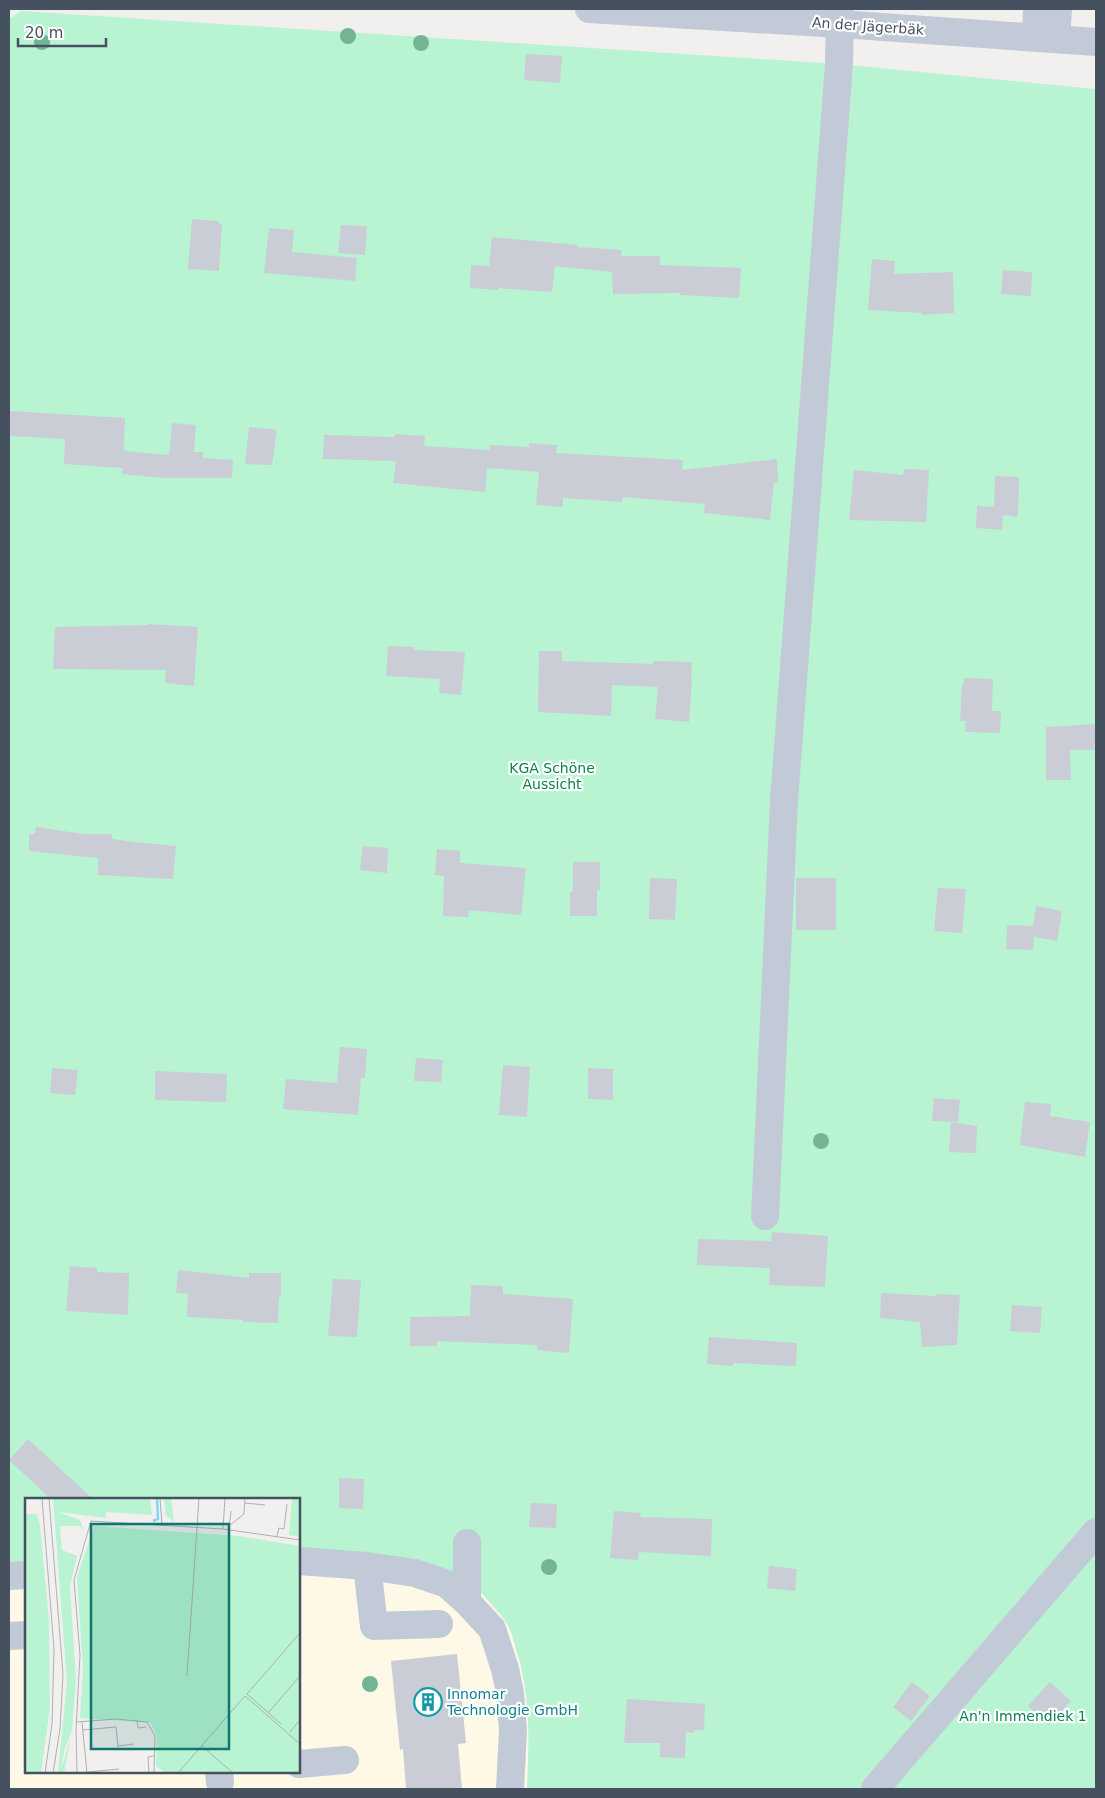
<svg xmlns="http://www.w3.org/2000/svg" width="1105" height="1798" font-family="'DejaVu Sans',sans-serif">
	<style>
		.commercial { fill: #fef8e6 }
		.green { fill: #b8f4d2 }
		.building { fill: #cacdd5 }
		.lines { fill: none; stroke-linecap: round; stroke-linejoin: round }
		.minor { stroke: #c1cad6; stroke-width: 28 }
		.tree { fill: #74b496 }
		.labels { text-anchor: middle; dominant-baseline: central; stroke-width: 4.5; stroke-linejoin: round; paint-order: stroke }
		.street-label { font-size: 14px; fill: #45515f; stroke: #fff }
		.park-label { font-size: 14px; fill: #0c834e; stroke: #fff }
		.culture-label { font-size: 14px; fill: #0d838f; stroke: #fff; text-anchor: start }
		.inset-river { fill: none; stroke: #80d8f6; stroke-width: 2.5 }
		.inset-road { fill: none; stroke: #adb0b5; stroke-width: 1 }
		.view { fill: #0f766e; fill-opacity: 0.15; stroke: #0f766e; stroke-width: 2.5 }
		.inset-edge { fill: none; stroke: #45515f; stroke-width: 2.5 }
	</style>
	<rect width="100%" height="100%" fill="#f2efef"/>
	<path class="commercial" d="M 299,1552 L 477,1588 L 508,1626 L 521,1665 L 527,1701 L 529,1738 L 527,1789 L 9,1789 L 9,1563 L 26,1562 L 26,1772 L 299,1772 Z"/>
	<path class="green" d="M 21,11 L 839,64 L 1096,89 L 1096,1789 L 861,1789 L 989,1641 L 859,1789 L 527,1789 C 529,1742 531,1694 516,1649 C 514,1641 512,1633 509,1627 C 501,1612 487,1600 477,1588 L 299,1552 L 299,1499 L 26,1499 L 26,1562 L 9,1563 L 9,19 Z"/>
	<path class="building" d="M 526,54 L 562,56 L 560,83 L 524,80 Z
		M 192,219 L 218,221 L 218,223 L 222,224 L 219,271 L 188,269 Z
		M 341,225 L 367,226 L 365,255 L 338,253 Z
		M 269,228 L 294,230 L 292,252 L 357,258 L 355,281 L 264,273 Z
		M 492,237 L 578,245 L 578,247 L 622,250 L 621,256 L 660,256 L 660,265 L 741,268 L 739,298 L 680,295 L 680,293 L 613,294 L 612,272 L 555,266 L 552,292 L 498,288 L 498,290 L 470,288 L 471,265 L 489,266 Z
		M 872,259 L 895,261 L 894,274 L 953,272 L 954,313 L 922,315 L 922,313 L 868,310 Z
		M 1003,270 L 1032,272 L 1031,296 L 1001,294 Z
		M 9,411 L 125,418 L 123,468 L 64,464 L 65,439 L 9,436 Z
		M 172,423 L 196,425 L 194,452 L 203,452 L 203,458 L 233,460 L 232,478 L 164,478 L 122,474 L 124,451 L 169,455 Z
		M 249,427 L 277,430 L 272,465 L 245,464 Z
		M 395,434 L 425,436 L 424,446 L 489,450 L 487,466 L 490,445 L 529,447 L 529,443 L 557,445 L 556,453 L 683,460 L 682,470 L 777,459 L 778,483 L 774,483 L 770,520 L 704,513 L 705,504 L 623,497 L 622,502 L 563,498 L 563,507 L 536,505 L 539,472 L 487,468 L 485,492 L 393,483 L 396,462 L 394,461 L 323,459 L 324,435 L 395,437 Z
		M 904,469 L 929,470 L 926,522 L 849,520 L 854,470 L 903,475 Z
		M 995,476 L 1019,477 L 1018,517 L 1003,515 L 1002,530 L 976,528 L 977,506 L 994,507 Z
		M 148,624 L 198,627 L 194,686 L 165,683 L 166,670 L 53,669 L 55,627 L 148,625 Z
		M 388,646 L 414,647 L 414,650 L 465,652 L 461,695 L 439,693 L 440,679 L 386,676 Z
		M 539,651 L 562,651 L 562,661 L 653,664 L 653,661 L 692,662 L 691,678 L 692,678 L 689,722 L 655,719 L 658,687 L 612,685 L 611,716 L 538,712 Z
		M 964,678 L 993,679 L 992,711 L 1001,711 L 1000,733 L 965,732 L 966,721 L 960,721 L 962,685 L 963,685 Z
		M 1096,724 L 1096,750 L 1070,750 L 1071,780 L 1046,780 L 1046,727 Z
		M 36,827 L 83,834 L 112,834 L 112,839 L 134,842 L 176,846 L 173,879 L 98,875 L 98,858 L 29,851 L 29,834 L 35,834 Z
		M 363,846 L 388,848 L 387,873 L 360,870 Z
		M 437,849 L 460,851 L 460,863 L 526,868 L 521,915 L 469,910 L 468,917 L 443,916 L 444,876 L 435,875 Z
		M 573,862 L 600,862 L 600,890 L 597,890 L 597,916 L 570,916 L 570,892 L 573,892 Z
		M 650,878 L 677,879 L 675,920 L 649,919 Z
		M 796,878 L 836,878 L 836,930 L 796,930 Z
		M 938,888 L 966,889 L 962,933 L 934,931 Z
		M 1036,906 L 1062,911 L 1057,941 L 1034,937 L 1033,950 L 1006,949 L 1007,925 L 1033,926 Z
		M 340,1047 L 367,1049 L 365,1078 L 361,1078 L 358,1115 L 283,1109 L 286,1079 L 337,1083 Z
		M 416,1058 L 443,1060 L 441,1082 L 414,1081 Z
		M 503,1065 L 530,1067 L 527,1117 L 499,1115 Z
		M 52,1068 L 78,1070 L 75,1095 L 50,1093 Z
		M 588,1068 L 613,1069 L 613,1100 L 588,1099 Z
		M 155,1071 L 227,1074 L 226,1102 L 155,1100 Z
		M 934,1098 L 960,1100 L 958,1122 L 932,1121 Z
		M 1025,1102 L 1051,1104 L 1050,1116 L 1090,1122 L 1085,1157 L 1020,1145 Z
		M 951,1122 L 977,1126 L 976,1153 L 949,1152 Z
		M 772,1232 L 828,1236 L 825,1287 L 769,1285 L 770,1268 L 697,1265 L 698,1239 L 771,1241 Z
		M 70,1266 L 97,1268 L 97,1272 L 129,1273 L 128,1315 L 66,1311 Z
		M 178,1270 L 249,1278 L 249,1273 L 281,1273 L 281,1297 L 279,1297 L 278,1323 L 243,1322 L 243,1320 L 187,1317 L 188,1294 L 176,1293 Z
		M 333,1279 L 361,1280 L 357,1337 L 328,1336 Z
		M 471,1285 L 503,1286 L 503,1294 L 573,1299 L 569,1353 L 537,1350 L 537,1345 L 437,1341 L 437,1346 L 410,1346 L 410,1317 L 470,1316 Z
		M 881,1293 L 936,1296 L 936,1294 L 960,1295 L 957,1345 L 922,1347 L 920,1322 L 880,1318 Z
		M 1012,1305 L 1042,1307 L 1040,1333 L 1010,1331 Z
		M 709,1337 L 797,1343 L 796,1366 L 733,1363 L 733,1366 L 707,1364 Z
		M 28,1439 L 93,1499 L 51,1499 L 9,1460 Z
		M 339,1478 L 364,1479 L 363,1509 L 339,1508 Z
		M 531,1503 L 557,1504 L 556,1528 L 529,1527 Z
		M 614,1511 L 641,1513 L 640,1517 L 712,1519 L 711,1556 L 639,1552 L 638,1560 L 610,1558 Z
		M 769,1566 L 797,1569 L 795,1591 L 767,1588 Z
		M 457,1654 L 466,1743 L 458,1744 L 462,1789 L 406,1789 L 403,1749 L 400,1750 L 391,1661 Z
		M 912,1682 L 930,1696 L 911,1721 L 893,1707 Z
		M 1050,1682 L 1071,1701 L 1049,1725 L 1028,1706 Z
		M 627,1699 L 705,1704 L 704,1730 L 694,1730 L 694,1733 L 686,1732 L 685,1758 L 660,1757 L 660,1743 L 624,1743 Z"/>
	<g class="lines">
		<path class="minor" d="M 589,9 L 840,24 L 1096,42
			M 1036,38 L 1037,9
			M 1056,39 L 1058,9
			M 765,1216 L 784,801 L 839,64 L 840,9
			M 299,1561 L 367,1566 L 415,1573 L 447,1584 L 467,1602 L 492,1629 L 505,1669 L 510,1693 L 513,1730 L 510,1789
			M 367,1566 L 374,1626 L 439,1624
			M 9,1576 L 26,1575
			M 467,1602 L 467,1543
			M 9,1636 L 26,1635
			M 299,1764 L 345,1760
			M 219,1772 L 220,1782
			M 875,1789 L 1096,1532"/>
	</g>
	<g class="tree">
		<circle cx="348" cy="36" r="8"/>
		<circle cx="42" cy="42" r="8"/>
		<circle cx="421" cy="43" r="8"/>
		<circle cx="821" cy="1141" r="8"/>
		<circle cx="549" cy="1567" r="8"/>
		<circle cx="370" cy="1684" r="8"/>
	</g>
	<defs>
		<symbol id="building-ring" viewBox="-11 -11 22 22"><circle r="9.5" fill="#fff" stroke="#0f9aa8" stroke-width="1.5"/><path d="M-4-6H4V6H1V3H-1V6H-4ZM-2.5-4.3h1.7v1.8h-1.7ZM.8-4.3h1.7v1.8H.8ZM-2.5-1h1.7V.8h-1.7ZM.8-1h1.7V.8H.8Z" fill="#0f9aa8"/></symbol>
	</defs>
	<g fill-rule="evenodd">
		<use href="#building-ring" x="412" y="1686" width="32" height="32"/>
	</g>
	<g class="labels">
		<g class="street-label">
			<text transform="translate(868 26) rotate(4)">An der Jägerbäk</text>
		</g>
		<g class="park-label">
			<text x="552" y="768">KGA Schöne<tspan x="552" dy="16">Aussicht</tspan></text>
			<text x="1023" y="1716">An'n Immendiek 1</text>
		</g>
		<g class="culture-label">
			<text x="447" y="1694">Innomar<tspan x="447" dy="16">Technologie GmbH</tspan></text>
		</g>
	</g>
	<g transform="translate(25 1498)">
		<rect width="275" height="275" fill="#f2efef"/>
		<path d="M 28,0 L 125,0 L 127,17 L 81,14 L 81,20 L 33,14 L 55,22 L 59,33 L 55,28 L 35,28 L 37,52 L 52,58 L 45,89 L 51,183 L 47,232 L 39,253 L 36,272 L 46,239 L 39,275 L 33,275 L 42,184 ZM 139,0 L 146,0 L 149,24 L 141,18 ZM 267,0 L 275,0 L 275,39 L 264,37 ZM 0,16 L 12,16 L 15,28 L 24,122 L 25,209 L 16,275 L 0,275 ZM 69,28 L 213,38 L 275,48 L 275,275 L 141,275 L 131,268 L 132,239 L 126,225 L 55,220 L 58,172 L 52,79 Z" fill="#b8f4d2"/>
		<path class="inset-river" d="M 128,23 L 133,21 L 132,0"/>
		<path class="inset-road" d="M 17,0 L 29,151 L 27,226 L 20,275M 24,0 L 38,176 L 35,231 L 28,275M 135,0 L 137,27M 220,5 L 240,7M 204,28 L 219,16 L 220,0M 204,30 L 206,13M 198,31 L 200,0M 252,38 L 254,30 L 259,31 L 262,6M 162,178 L 174,0M 243,215 L 275,178M 112,222 L 113,230 L 121,229M 51,224 L 91,221 L 122,224 L 130,238 L 129,275M 57,224 L 62,275M 256,226 L 222,196 L 275,135M 58,232 L 91,229 L 93,249M 265,234 L 275,222M 93,248 L 109,246M 177,248 L 208,275M 63,274 L 94,271M 52,275 L 51,231 L 55,157 L 49,82 L 66,23 L 198,31 L 275,42M 124,275 L 123,259 L 129,258M 153,275 L 220,198 L 275,246"/>
		<path class="view" d="M 66,26 L 204,26 L 204,251 L 66,251 Z"/>
		<rect width="275" height="275" class="inset-edge"/>
	</g>
	<rect width="1105" height="1798" fill="none" stroke="#45515f" stroke-width="20"/>
	<path d="M18 38v8h88v-8" fill="none" stroke="#45515f" stroke-width="2.5"/>
	<text x="25" y="38" font-size="15" fill="#45515f" stroke="#ffffff" stroke-width="4" paint-order="stroke">20 m</text>
</svg>
